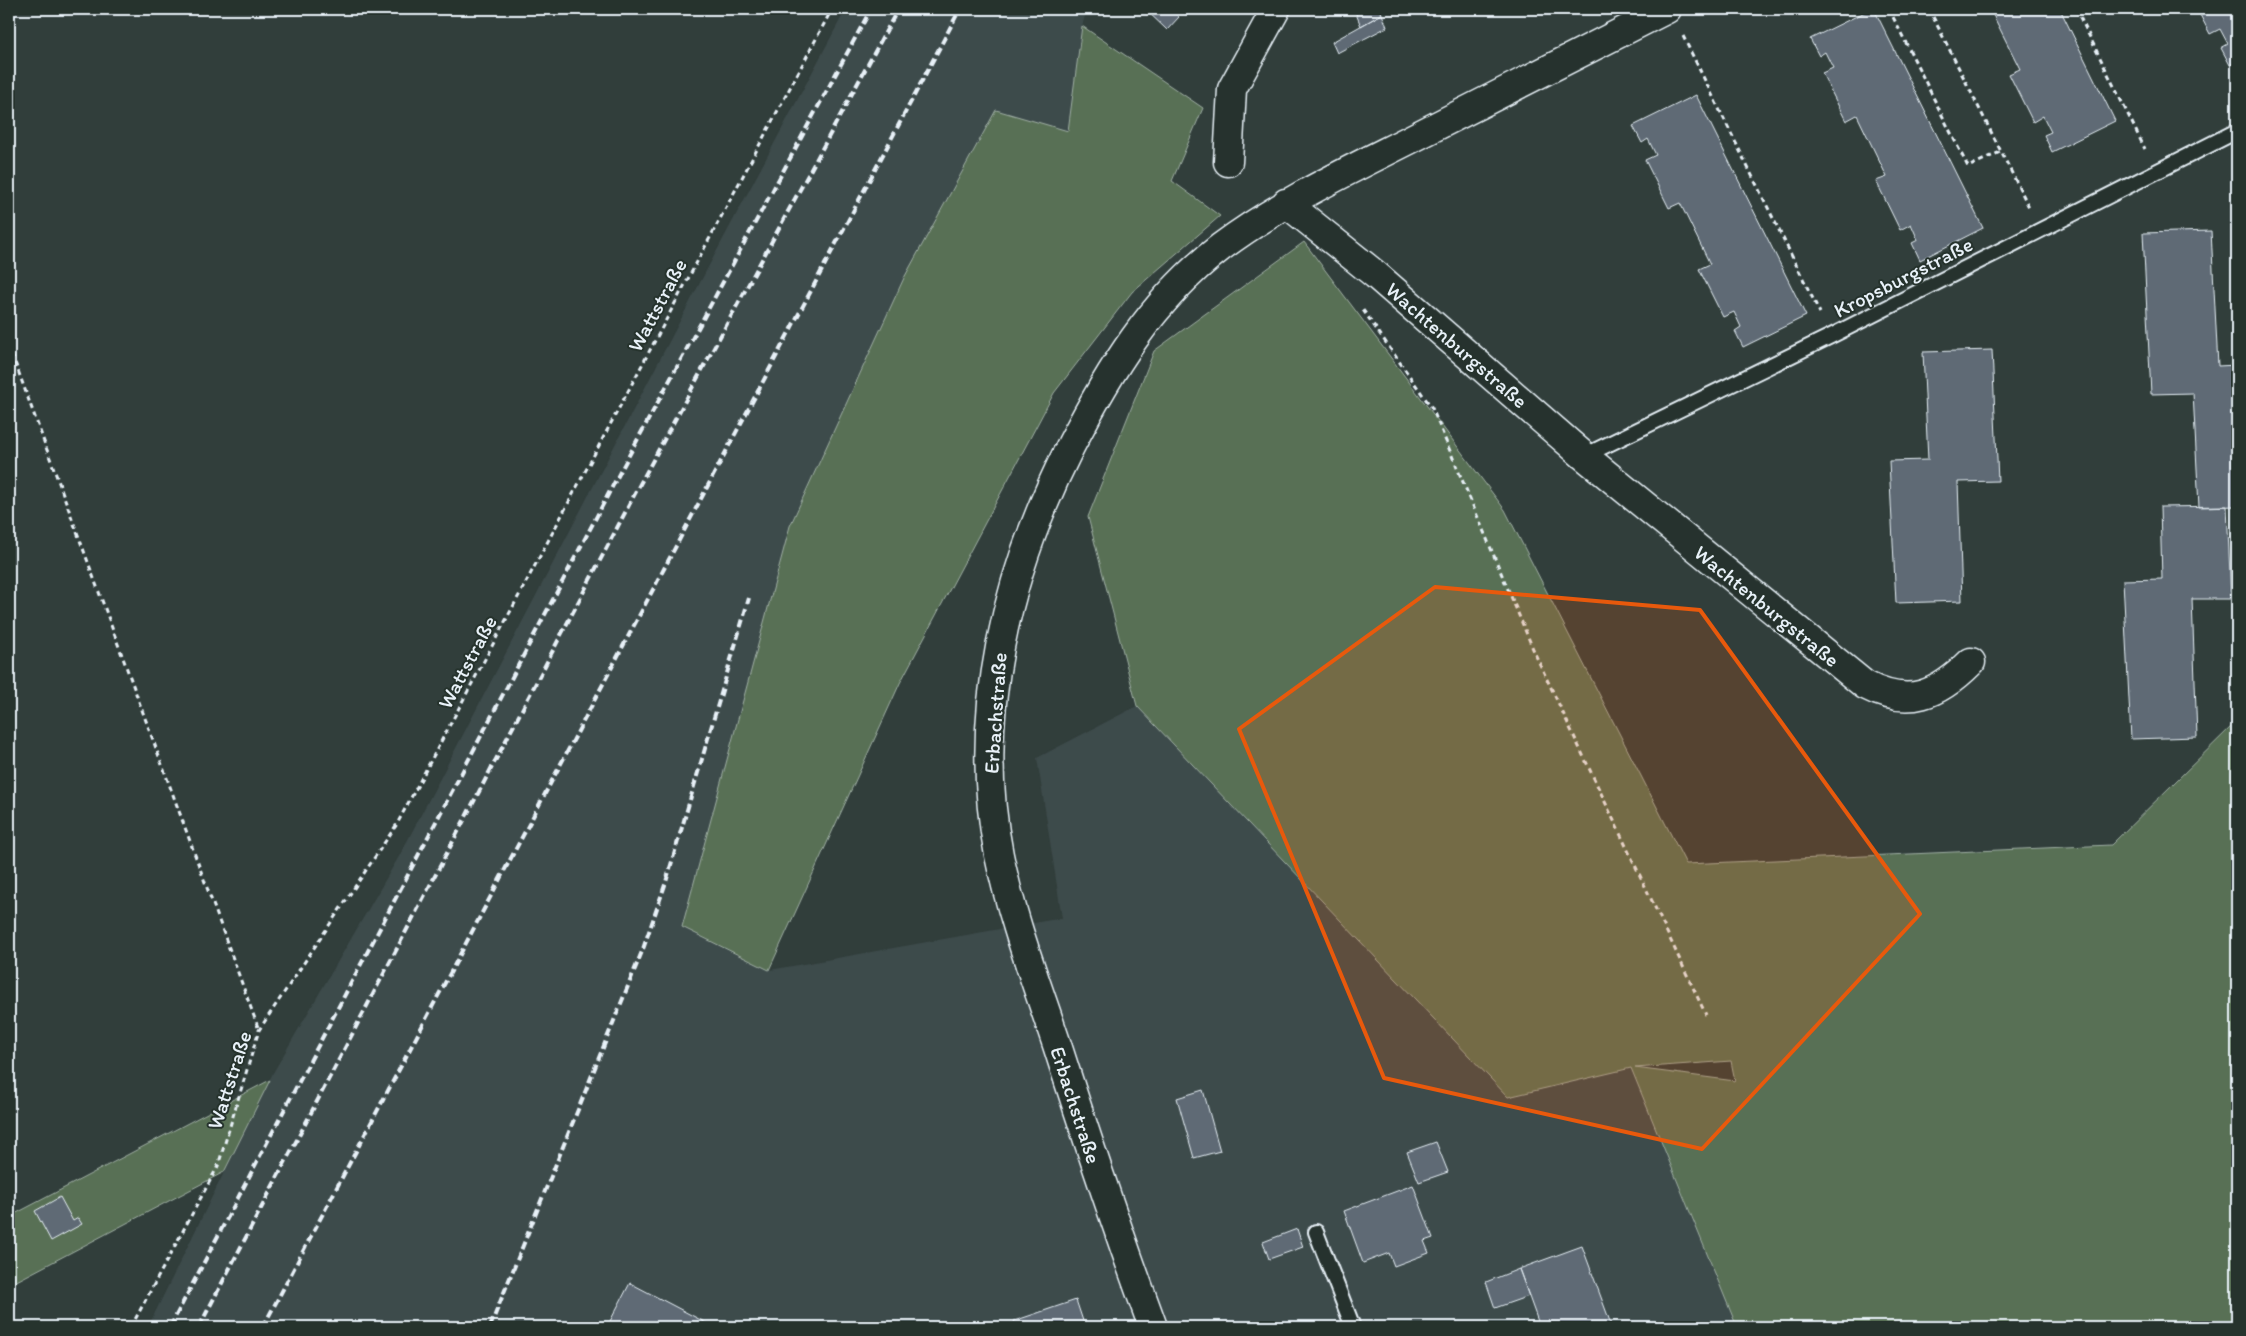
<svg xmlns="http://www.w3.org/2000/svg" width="2246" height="1336" font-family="Itim,sans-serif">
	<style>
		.built { fill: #3e4b4c }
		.green { fill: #597054; stroke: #a0b0a6; fill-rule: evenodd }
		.building { fill: #5e6a74; stroke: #e8f1f8 }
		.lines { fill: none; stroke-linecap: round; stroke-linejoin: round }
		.lane-casing { stroke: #e8f1f8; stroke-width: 18 }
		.street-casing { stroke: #e8f1f8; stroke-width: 31 }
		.path { stroke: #e8f1f8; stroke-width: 3; stroke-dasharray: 5 4; stroke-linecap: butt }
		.lane { stroke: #26332d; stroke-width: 14 }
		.street { stroke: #26332d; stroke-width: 28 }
		.rail { stroke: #e8f1f8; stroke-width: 4; stroke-dasharray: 8 4; stroke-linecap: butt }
		.marked { fill: #e8590c; fill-opacity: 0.2; stroke: #e8590c; stroke-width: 4; stroke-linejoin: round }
		.labels { text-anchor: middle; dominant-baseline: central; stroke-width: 4; stroke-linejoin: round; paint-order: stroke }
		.street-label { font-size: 21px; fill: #e8f1f8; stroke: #26332d }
	</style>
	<rect width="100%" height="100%" fill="#313e3b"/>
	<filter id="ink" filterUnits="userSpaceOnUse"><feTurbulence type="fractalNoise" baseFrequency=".02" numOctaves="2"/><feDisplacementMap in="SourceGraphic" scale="10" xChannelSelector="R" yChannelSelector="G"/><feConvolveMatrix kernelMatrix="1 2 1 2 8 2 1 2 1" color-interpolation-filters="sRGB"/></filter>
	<g filter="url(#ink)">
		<path class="built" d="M 846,9 L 1087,9 L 1082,26 L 1068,132 L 996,111 L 682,927 L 770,970 L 1062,918 L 1037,758 L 1137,706 L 1508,1097 L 1631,1068 L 1737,1327 L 148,1327 L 273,1073 L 401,853 L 713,258 Z"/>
		<path class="green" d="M 1082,26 L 1203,108 L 1172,181 L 1220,216 L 1132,292 L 1054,393 L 900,683 L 769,970 L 682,927 L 790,526 L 904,278 L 996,110 L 1068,131 Z
			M 1304,242 L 1505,510 L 1686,864 L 2111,845 L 2237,721 L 2237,1327 L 1737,1327 L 1631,1068 L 1508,1097 L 1137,706 L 1088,517 L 1154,351 ZM 1731,1061 L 1735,1081 L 1635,1068 Z
			M 270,1080 L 224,1172 L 9,1285 L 9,1217 Z"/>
		<path class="building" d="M 1145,9 L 1171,9 L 1179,17 L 1167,30 Z
			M 1354,9 L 1380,9 L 1382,14 L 1361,26 Z
			M 1871,9 L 1874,9 L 1983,228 L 1920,260 L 1912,243 L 1918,240 L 1911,224 L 1900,230 L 1876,181 L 1887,177 L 1857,115 L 1846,121 L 1822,73 L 1833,68 L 1825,52 L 1819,56 L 1810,39 Z
			M 1990,9 L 2060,9 L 2115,121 L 2052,152 L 2044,135 L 2051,132 L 2043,116 L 2033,122 L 2009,74 L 2020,69 Z
			M 2197,9 L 2237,9 L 2237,61 L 2230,65 L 2221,48 L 2228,44 L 2220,29 L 2210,34 Z
			M 1382,14 L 1387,27 L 1337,53 L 1332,42 Z
			M 1696,95 L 1806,316 L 1743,347 L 1735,331 L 1741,327 L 1734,312 L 1723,317 L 1699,269 L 1710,264 L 1680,203 L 1669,208 L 1645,160 L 1656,155 L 1648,139 L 1642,143 L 1633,126 Z
			M 2211,231 L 2218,366 L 2237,365 L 2237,506 L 2199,507 L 2193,393 L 2151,394 L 2143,233 Z
			M 1992,350 L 1998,481 L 1958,482 L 1962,601 L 1896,603 L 1889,461 L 1928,460 L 1923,352 Z
			M 2227,506 L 2231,599 L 2192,599 L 2197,737 L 2131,739 L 2123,580 L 2162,579 L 2160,507 Z
			M 1203,1090 L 1220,1151 L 1194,1158 L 1177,1098 Z
			M 1436,1142 L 1448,1172 L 1419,1182 L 1407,1152 Z
			M 1413,1185 L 1433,1238 L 1424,1241 L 1429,1253 L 1394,1266 L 1389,1253 L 1363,1263 L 1344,1211 Z
			M 60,1197 L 73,1221 L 78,1218 L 82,1224 L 51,1241 L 35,1211 Z
			M 1297,1229 L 1303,1247 L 1269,1259 L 1263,1242 Z
			M 1582,1246 L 1612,1327 L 1540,1327 L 1519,1269 Z
			M 1519,1269 L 1529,1296 L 1495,1308 L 1486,1282 Z
			M 630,1283 L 714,1327 L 607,1327 Z
			M 1076,1300 L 1085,1327 L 1016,1327 L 1014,1321 Z"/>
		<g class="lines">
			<defs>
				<path id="lane" d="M 1584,456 L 1831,336 L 2237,131
					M 1316,1232 L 1353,1327"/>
				<path id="street" d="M 1228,162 L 1232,89 L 1276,9
					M 1286,203 L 1376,275 L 1584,456 L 1865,685 C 1909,708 1938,695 1971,662
					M 1153,1327 C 1119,1235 1088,1142 1058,1048 C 1037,984 1012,920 999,855 C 971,715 1007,571 1070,447 C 1109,371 1152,300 1221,247 C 1280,203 1346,172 1411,139 C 1497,96 1582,52 1667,9"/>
			</defs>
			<use href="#lane" class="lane-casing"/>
			<use href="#street" class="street-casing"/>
			<path class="path" d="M 1889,9 L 1968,167 L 2000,152
				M 1929,9 L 2029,207
				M 2076,9 L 2145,149
				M 1683,36 L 1820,313
				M 1363,310 L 1432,408 L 1536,656 L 1706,1015
				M 9,346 L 259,1030
				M 131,1327 L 218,1166 L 259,1030 L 397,824 L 832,9"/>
			<use href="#lane" class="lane"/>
			<use href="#street" class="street"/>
			<path class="rail" d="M 170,1327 L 620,472 L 871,9
				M 199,1327 L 640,484 L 898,9
				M 263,1327 L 960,9
				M 490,1327 L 643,949 L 666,882 L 749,598"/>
		</g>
	</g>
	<path class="marked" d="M 1435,587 L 1700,610 L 1920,914 L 1702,1149 L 1384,1078 L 1239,729 Z"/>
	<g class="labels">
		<g class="street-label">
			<text transform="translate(1903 277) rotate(-27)">Kropsburgstraße</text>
			<text transform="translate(657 305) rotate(-62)">Wattstraße</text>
			<text transform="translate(1457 345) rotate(41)">Wachtenburgstraße</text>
			<text transform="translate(1767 606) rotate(39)">Wachtenburgstraße</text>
			<text transform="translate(467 662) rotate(-62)">Wattstraße</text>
			<text transform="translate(995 713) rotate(-86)">Erbachstraße</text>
			<text transform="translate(229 1080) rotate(-72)">Wattstraße</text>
			<text transform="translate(1076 1105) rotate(72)">Erbachstraße</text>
		</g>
	</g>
	<rect width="2246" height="1336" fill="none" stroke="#26332d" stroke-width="30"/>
	<rect x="15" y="15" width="2216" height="1306" fill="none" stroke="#e8f1f8" stroke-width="2" filter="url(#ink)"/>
</svg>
